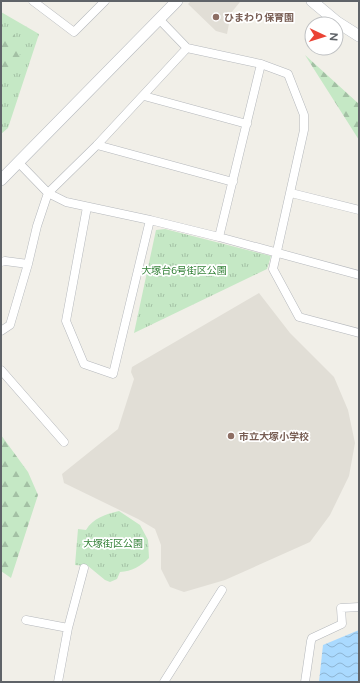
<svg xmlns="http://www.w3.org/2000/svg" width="360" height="683" font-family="Figtree,'Noto Sans JP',sans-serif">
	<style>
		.education { fill: #e1ded6 }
		.grass { fill: url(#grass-tufts) }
		.forest { fill: url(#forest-firs) }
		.water { fill: url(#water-waves) }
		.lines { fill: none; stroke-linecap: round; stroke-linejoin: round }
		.street-casing { stroke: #b5b8bc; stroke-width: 9 }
		.secondary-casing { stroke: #b6babf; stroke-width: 12 }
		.street { stroke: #fff; stroke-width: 8 }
		.secondary { stroke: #fff; stroke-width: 11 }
		.education-dot { fill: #8d6e63; stroke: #fff; stroke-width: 1.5 }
		.labels { text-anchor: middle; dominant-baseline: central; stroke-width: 3.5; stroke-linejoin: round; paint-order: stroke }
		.education-label { font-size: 10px; font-weight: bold; fill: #785e54; stroke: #fff; text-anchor: start }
		.park-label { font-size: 10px; fill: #348238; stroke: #fff }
	</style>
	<defs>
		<pattern id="grass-tufts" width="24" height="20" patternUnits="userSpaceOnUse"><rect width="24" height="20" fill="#c5e8c5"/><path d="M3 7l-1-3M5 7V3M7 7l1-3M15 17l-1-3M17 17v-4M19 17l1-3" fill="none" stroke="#a3c0a4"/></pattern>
		<pattern id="forest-firs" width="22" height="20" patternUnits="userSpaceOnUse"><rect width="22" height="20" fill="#c5e8c5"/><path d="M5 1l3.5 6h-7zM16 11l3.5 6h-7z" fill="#a3c0a4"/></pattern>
		<pattern id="water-waves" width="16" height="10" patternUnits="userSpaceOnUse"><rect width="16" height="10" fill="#aadaff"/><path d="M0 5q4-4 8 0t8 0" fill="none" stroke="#8eb4d2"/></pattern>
	</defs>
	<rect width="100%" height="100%" fill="#f1efe8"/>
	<path class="education" d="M 191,1 L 240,1 L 240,2 L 231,13 L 227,34 L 216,31 L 188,4 Z
		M 259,293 L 290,333 L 334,377 L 348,410 L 355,443 L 349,476 L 330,515 L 310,542 L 225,580 L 184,592 L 170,587 L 161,569 L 161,545 L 155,529 L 138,519 L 64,483 L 62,474 L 118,429 L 134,379 L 131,372 L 132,367 Z"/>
	<path class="grass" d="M 1,12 L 39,34 L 8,128 L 1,134 Z
		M 165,229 L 271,256 L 267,269 L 134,333 L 156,230 Z
		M 119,511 L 140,525 L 148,540 L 149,558 C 140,567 132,571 120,572 L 117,579 L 110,582 L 105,580 L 88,566 L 75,565 L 78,529 L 86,530 C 93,518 106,514 119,511 Z"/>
	<path class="forest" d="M 1,28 L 14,34 L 20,56 L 1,83 Z
		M 305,55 L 359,104 L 359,140 Z
		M 1,435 L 28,472 L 38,495 L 11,578 L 1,571 Z"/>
	<path class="water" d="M 359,630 L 359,682 L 319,682 L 323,645 Z"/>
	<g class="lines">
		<defs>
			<path id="street" d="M 33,1 L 74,32 L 105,1
				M 159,19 L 187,48 L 261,64 L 288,74 L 304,115 L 304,130 L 273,269 L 299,317 L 359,333
				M 144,96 L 247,124
				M 97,145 L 233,182
				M 19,163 L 48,193 L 66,202 L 150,220 L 219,237 L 359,275
				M 291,193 L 359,210
				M 87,207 L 66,321 L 84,364 L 113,374 L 150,220
				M 219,237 L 261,64
				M 1,262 L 5,261 L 28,264
				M 1,331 L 10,325 L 28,264 L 37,226 L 48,193 L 97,145 L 187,48
				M 1,370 L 64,442
				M 26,620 L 68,628
				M 58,682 L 68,628 L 84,568
				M 164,682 L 222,590
				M 305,682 L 311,641 L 312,638 L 342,624 L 341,608 L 359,607"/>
			<path id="secondary" d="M 312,1 L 337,22 L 359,36
				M 1,180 L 177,1"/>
		</defs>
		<use href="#street" class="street-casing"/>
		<use href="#secondary" class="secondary-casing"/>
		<use href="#street" class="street"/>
		<use href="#secondary" class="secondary"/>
	</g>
	<g class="education-dot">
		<circle cx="216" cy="17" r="4"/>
		<circle cx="231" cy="436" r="4"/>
	</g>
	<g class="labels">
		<g class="education-label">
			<text x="224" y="17">ひまわり保育園</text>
			<text x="239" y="436">市立大塚小学校</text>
		</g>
		<g class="park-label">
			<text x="184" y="270">大塚台6号街区公園</text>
			<text x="113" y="543">大塚街区公園</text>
		</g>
	</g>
	<rect width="360" height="683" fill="none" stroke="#5f6368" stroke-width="4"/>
	<g transform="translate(324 36) rotate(94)"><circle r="19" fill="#ffffff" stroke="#bfc1c3"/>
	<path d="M0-3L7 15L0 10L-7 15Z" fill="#ea4335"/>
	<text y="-6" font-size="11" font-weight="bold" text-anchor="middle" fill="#5f6368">N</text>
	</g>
</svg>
